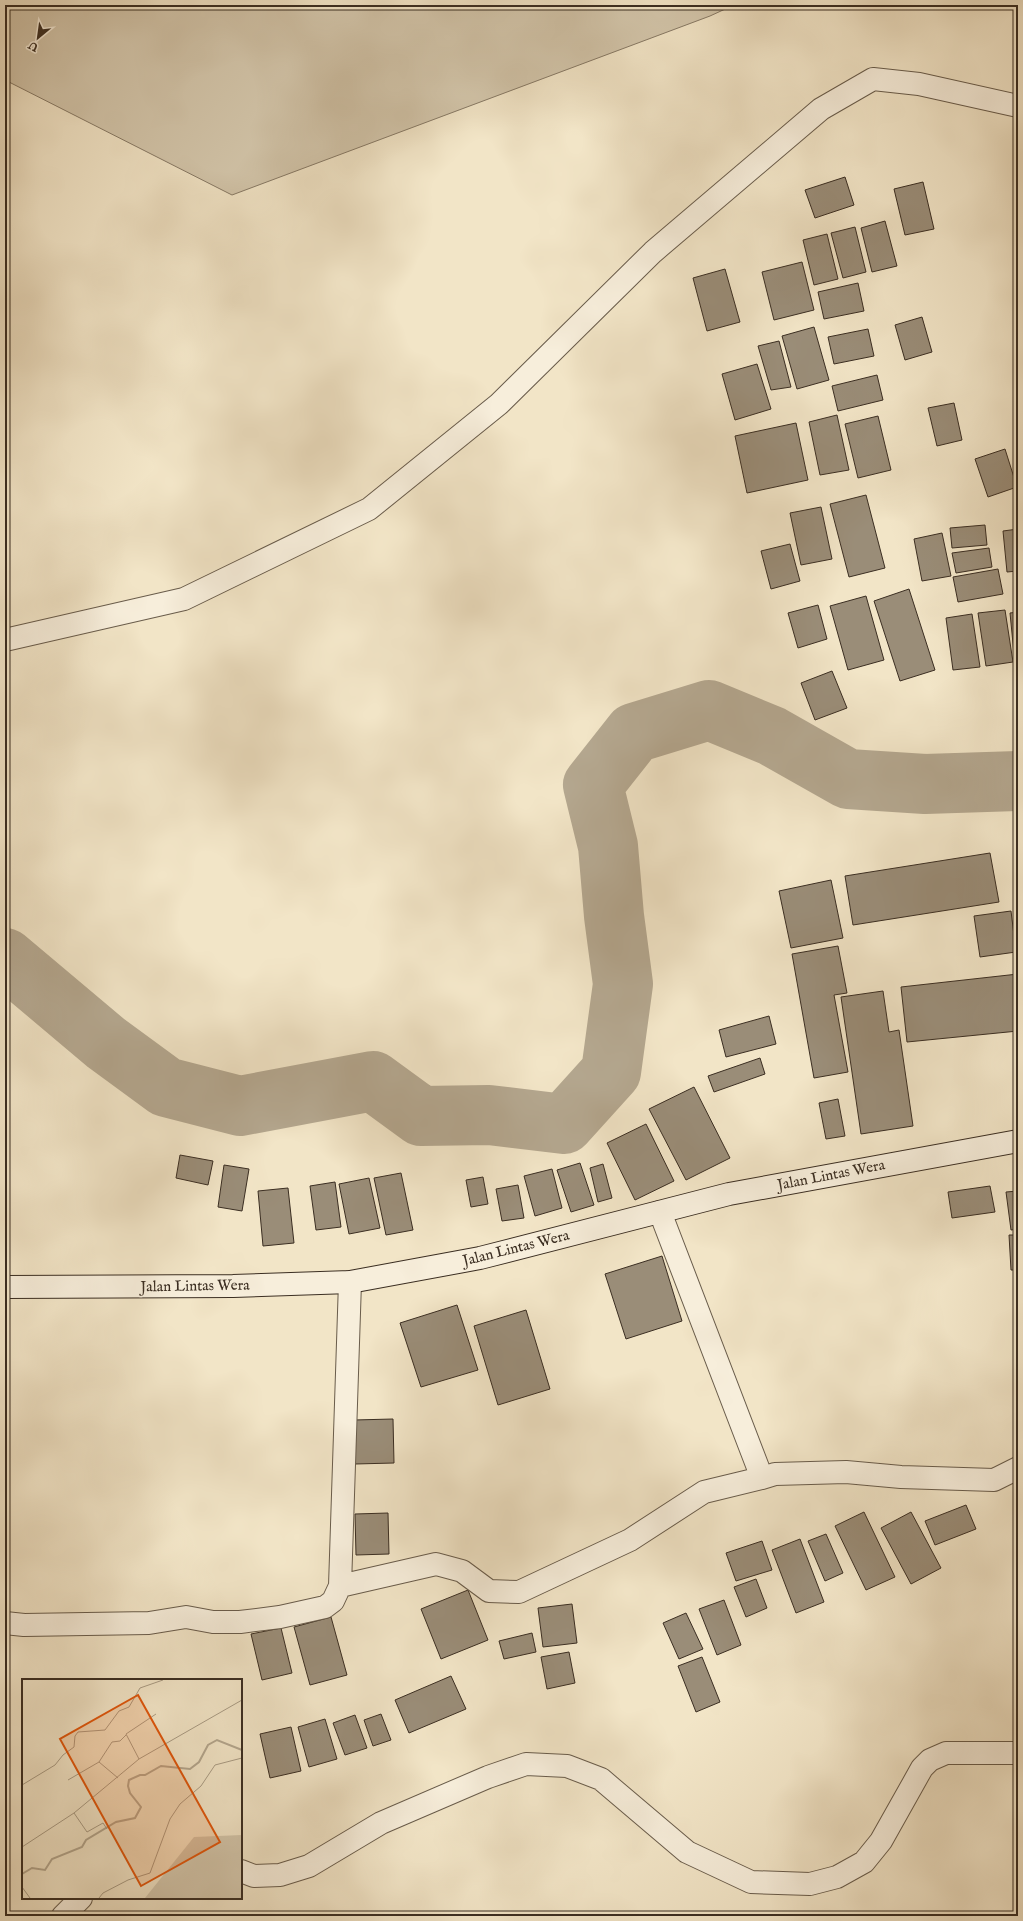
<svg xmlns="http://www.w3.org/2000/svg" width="1023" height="1921" font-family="'IM FELL English',serif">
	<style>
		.green { fill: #d3c6ab; stroke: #877a66 }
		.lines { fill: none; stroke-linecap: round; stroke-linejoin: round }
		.river { stroke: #b4a78f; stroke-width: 60 }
		.building { fill: #9a8d78; stroke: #3b2e22 }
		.street-casing { stroke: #695c4b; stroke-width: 24 }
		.secondary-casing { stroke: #3b2e22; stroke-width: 24 }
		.street { stroke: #f7eedb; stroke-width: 22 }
		.secondary { stroke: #f7eedb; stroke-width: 22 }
		.labels { text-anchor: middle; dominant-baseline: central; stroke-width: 3; stroke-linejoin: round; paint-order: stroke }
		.street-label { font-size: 15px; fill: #3b2e22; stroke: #f7eedb }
		.inset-river { fill: none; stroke: #b4a78f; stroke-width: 2 }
		.inset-road { fill: none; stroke: #a99c85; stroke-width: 1 }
		.view { fill: #df570d; fill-opacity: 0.15; stroke: #df570d; stroke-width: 2 }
		.inset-edge { fill: none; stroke: #3b2e22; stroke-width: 2 }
	</style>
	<rect width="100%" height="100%" fill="#f2e5c7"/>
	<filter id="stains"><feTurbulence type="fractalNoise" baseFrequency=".005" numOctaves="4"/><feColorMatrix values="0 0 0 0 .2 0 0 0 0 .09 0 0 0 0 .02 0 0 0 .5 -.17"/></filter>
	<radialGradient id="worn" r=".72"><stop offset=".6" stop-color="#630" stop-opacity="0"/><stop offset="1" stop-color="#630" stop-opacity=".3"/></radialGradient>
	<path class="green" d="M 5,5 L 734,5 L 710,16 L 232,195 L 5,80 Z"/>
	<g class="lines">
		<path class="river" d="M 5,958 L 106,1043 L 166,1087 L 240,1106 L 373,1081 L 421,1116 L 489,1115 L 564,1124 L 611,1072 L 623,984 L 614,916 L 608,846 L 593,785 L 634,733 L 709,710 L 772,736 L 848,779 L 925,784 L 1018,781"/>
	</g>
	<path class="building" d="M 845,177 L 854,205 L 815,218 L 805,190 Z
		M 923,182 L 934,229 L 905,235 L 894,189 Z
		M 885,221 L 897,266 L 872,272 L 861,228 Z
		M 855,227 L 866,272 L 843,278 L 831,233 Z
		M 827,234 L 838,279 L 814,285 L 803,240 Z
		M 802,262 L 814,310 L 774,320 L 762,272 Z
		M 725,269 L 740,322 L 707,331 L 693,278 Z
		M 858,283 L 864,311 L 824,319 L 818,292 Z
		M 922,317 L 932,352 L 905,360 L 895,325 Z
		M 814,327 L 829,380 L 797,389 L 782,336 Z
		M 868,329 L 874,356 L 834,364 L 828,337 Z
		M 779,341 L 791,387 L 771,390 L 758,346 Z
		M 757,364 L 771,409 L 735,420 L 722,374 Z
		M 877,375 L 883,400 L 838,411 L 832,386 Z
		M 954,403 L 962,440 L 937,446 L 928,408 Z
		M 837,415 L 849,470 L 820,475 L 809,422 Z
		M 878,416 L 891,470 L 858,478 L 845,424 Z
		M 796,423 L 808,480 L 747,493 L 735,436 Z
		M 1005,449 L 1017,487 L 988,497 L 975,459 Z
		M 866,495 L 885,568 L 849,577 L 830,504 Z
		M 821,507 L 832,559 L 801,565 L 790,513 Z
		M 985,525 L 987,545 L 952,548 L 950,528 Z
		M 1018,529 L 1018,571 L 1007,572 L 1003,531 Z
		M 942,533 L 951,576 L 922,581 L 914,539 Z
		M 790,544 L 800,581 L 771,589 L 761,551 Z
		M 989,548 L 992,567 L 956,573 L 952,553 Z
		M 998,569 L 1003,594 L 958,602 L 953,577 Z
		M 909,589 L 935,670 L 900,681 L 874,601 Z
		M 866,596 L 884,660 L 848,670 L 830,606 Z
		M 818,605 L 827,639 L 798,648 L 788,613 Z
		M 1005,610 L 1013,662 L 986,666 L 978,613 Z
		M 1018,612 L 1018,664 L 1015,664 L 1010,613 Z
		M 972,614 L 980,667 L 953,670 L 946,618 Z
		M 832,671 L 847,708 L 815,720 L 801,683 Z
		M 990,853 L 999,902 L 853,925 L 845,876 Z
		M 831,880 L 843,938 L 791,948 L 779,891 Z
		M 1011,911 L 1016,952 L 980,957 L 974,916 Z
		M 838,946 L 847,993 L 834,995 L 848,1072 L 814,1078 L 792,954 Z
		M 1018,974 L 1018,1031 L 907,1042 L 901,987 Z
		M 883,991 L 889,1032 L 899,1030 L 913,1126 L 861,1134 L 841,997 Z
		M 769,1016 L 776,1044 L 726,1057 L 719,1030 Z
		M 760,1058 L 765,1074 L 714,1092 L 708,1076 Z
		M 694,1087 L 730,1158 L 686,1180 L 649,1109 Z
		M 838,1099 L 845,1136 L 826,1139 L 819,1103 Z
		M 646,1124 L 674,1181 L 635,1200 L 607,1143 Z
		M 180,1155 L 213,1161 L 208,1185 L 176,1178 Z
		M 580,1163 L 594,1205 L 571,1212 L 557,1170 Z
		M 603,1164 L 612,1198 L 598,1202 L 590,1168 Z
		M 224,1165 L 249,1169 L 242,1211 L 218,1207 Z
		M 552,1169 L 562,1208 L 535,1216 L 524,1176 Z
		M 401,1173 L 413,1230 L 386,1235 L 374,1178 Z
		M 483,1177 L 488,1204 L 471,1207 L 466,1180 Z
		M 369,1178 L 380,1228 L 349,1234 L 339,1184 Z
		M 335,1182 L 341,1227 L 316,1230 L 310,1186 Z
		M 518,1185 L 524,1218 L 502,1221 L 496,1189 Z
		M 990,1186 L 995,1212 L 952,1218 L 948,1192 Z
		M 288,1188 L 294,1243 L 263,1246 L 258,1191 Z
		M 1018,1191 L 1018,1229 L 1011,1230 L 1006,1192 Z
		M 1009,1235 L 1018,1235 L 1018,1270 L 1011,1270 Z
		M 662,1256 L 682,1321 L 626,1339 L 605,1274 Z
		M 457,1305 L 478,1370 L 421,1387 L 400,1323 Z
		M 526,1310 L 550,1389 L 498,1405 L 474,1326 Z
		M 393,1419 L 394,1463 L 355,1464 L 354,1420 Z
		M 966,1505 L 976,1529 L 935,1545 L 925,1521 Z
		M 864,1512 L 895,1577 L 866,1590 L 835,1526 Z
		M 911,1512 L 941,1568 L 911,1584 L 881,1528 Z
		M 388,1513 L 389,1554 L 356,1555 L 355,1514 Z
		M 826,1534 L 843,1573 L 825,1581 L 808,1541 Z
		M 800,1539 L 824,1602 L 796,1613 L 772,1550 Z
		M 762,1541 L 772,1570 L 736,1581 L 726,1553 Z
		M 756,1579 L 767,1608 L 746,1617 L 734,1587 Z
		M 468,1590 L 488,1640 L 441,1659 L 421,1609 Z
		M 724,1600 L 741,1645 L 717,1655 L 699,1609 Z
		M 572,1604 L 577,1643 L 543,1647 L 538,1608 Z
		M 686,1613 L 703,1649 L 679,1659 L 663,1623 Z
		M 331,1617 L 347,1675 L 310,1685 L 294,1627 Z
		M 281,1628 L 292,1673 L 262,1680 L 251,1634 Z
		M 532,1633 L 536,1652 L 504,1659 L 499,1641 Z
		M 569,1652 L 575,1683 L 547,1689 L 541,1657 Z
		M 702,1657 L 720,1702 L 696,1712 L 678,1666 Z
		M 451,1676 L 466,1709 L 409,1733 L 395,1700 Z
		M 381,1714 L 391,1740 L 373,1746 L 364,1720 Z
		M 355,1715 L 367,1748 L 345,1755 L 333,1723 Z
		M 325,1719 L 337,1759 L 309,1767 L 298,1727 Z
		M 291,1727 L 301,1771 L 270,1778 L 260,1734 Z"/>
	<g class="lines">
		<defs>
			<path id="street" d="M 5,640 L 184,599 L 369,509 L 499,404 L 653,252 L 821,109 L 873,79 L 919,84 L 1018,106
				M 762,1478 L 775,1474 L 846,1472 L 901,1477 L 994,1480 L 1018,1468
				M 340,1586 L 436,1564 L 462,1571 L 489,1591 L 519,1592 L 630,1540 L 704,1492 L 762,1478 L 660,1212
				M 5,1623 L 24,1625 L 149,1623 L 186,1617 L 213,1622 L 240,1622 L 280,1617 L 325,1607 L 333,1601 L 340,1586 L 350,1282
				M 241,1871 L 254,1876 L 280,1875 L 309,1866 L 381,1823 L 488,1777 L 526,1764 L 567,1766 L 601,1779 L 687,1852 L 751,1882 L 810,1884 L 837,1877 L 864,1862 L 881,1841 L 922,1768 L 930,1760 L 946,1753 L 1018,1753
				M 63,1916 L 81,1898"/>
			<path id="secondary" d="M 5,1287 L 233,1286 L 350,1282 L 480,1258 L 729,1194 L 1018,1141"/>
		</defs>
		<use href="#street" class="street-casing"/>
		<use href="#secondary" class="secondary-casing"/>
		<use href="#street" class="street"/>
		<use href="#secondary" class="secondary"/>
	</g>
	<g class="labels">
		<g class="street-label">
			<text transform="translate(831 1175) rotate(-11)">Jalan Lintas Wera</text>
			<text transform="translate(516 1248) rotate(-14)">Jalan Lintas Wera</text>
			<text transform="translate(195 1286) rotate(-1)">Jalan Lintas Wera</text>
		</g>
	</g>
	<g transform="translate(22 1679)">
		<rect width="220" height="220" fill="#f2e5c7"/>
		<path d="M 220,156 L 220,219 L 123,219 L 172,158 Z" fill="#d3c6ab"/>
		<path class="inset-river" d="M 0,195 L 10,189 L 23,191 L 30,180 L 60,168 L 64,161 L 94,143 L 113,139 L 119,128 L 108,114 L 106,107 L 107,101 L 118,96 L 123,96 L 139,87 L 168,90 L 177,83 L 186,66 L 195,61 L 220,71"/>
		<path class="inset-road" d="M 117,80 L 104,55 L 134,35M 96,99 L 77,83 L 90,63 L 98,62 L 104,56M 46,101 L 77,83M 0,106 L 33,86 L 41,76 L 52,68 L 53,57 L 56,53 L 83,51 L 97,32 L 107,28 L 118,9 L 141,1M 52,134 L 65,153 L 81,144 L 85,150M 0,168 L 52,134 L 117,80 L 220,21M 0,208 L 8,219M 77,219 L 81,214 L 106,201 L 128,194 L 148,140 L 158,125 L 179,107 L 193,86 L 220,79"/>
		<path class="view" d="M 116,16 L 198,163 L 119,207 L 38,60 Z"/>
		<rect width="220" height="220" class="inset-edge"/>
	</g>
	<rect width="1023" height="1921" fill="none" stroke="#f2e5c7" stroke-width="20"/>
	<rect x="6" y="6" width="1011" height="1909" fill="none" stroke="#3b2e22" stroke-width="2"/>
	<rect x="10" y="10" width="1003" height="1901" fill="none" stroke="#3b2e22"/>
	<g transform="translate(38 38) rotate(209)" stroke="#f7eedb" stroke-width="3" paint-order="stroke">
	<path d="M0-3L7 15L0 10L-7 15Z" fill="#3b2e22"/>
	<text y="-6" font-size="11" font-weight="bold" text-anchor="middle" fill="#3b2e22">U</text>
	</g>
	<rect width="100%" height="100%" filter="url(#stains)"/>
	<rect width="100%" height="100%" fill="url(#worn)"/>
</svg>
